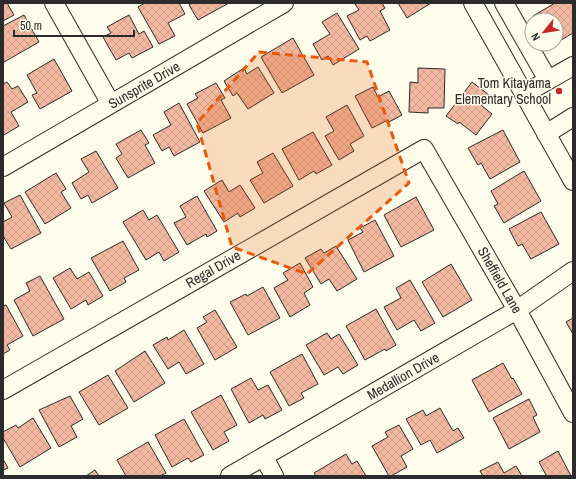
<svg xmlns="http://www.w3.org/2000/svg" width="576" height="479" font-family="'Archivo Narrow',sans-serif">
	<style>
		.building { fill: url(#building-cross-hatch); stroke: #2b2b2b }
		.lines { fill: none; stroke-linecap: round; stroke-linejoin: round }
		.minor-casing { stroke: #2b2b2b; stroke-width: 20 }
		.minor { stroke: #fdfbea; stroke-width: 18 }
		.marked { fill: #e8590c; fill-opacity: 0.2; stroke: #e8590c; stroke-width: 3; stroke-dasharray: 8 5; stroke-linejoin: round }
		.poi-dot { fill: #c62828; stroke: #fdfbea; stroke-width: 1.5 }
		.labels { text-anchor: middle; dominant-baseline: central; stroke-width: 3; stroke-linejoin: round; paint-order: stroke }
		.poi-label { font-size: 14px; fill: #2b2b2b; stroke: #fdfbea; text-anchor: end }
		.street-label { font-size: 14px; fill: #2b2b2b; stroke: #fdfbea }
	</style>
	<defs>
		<pattern id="building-cross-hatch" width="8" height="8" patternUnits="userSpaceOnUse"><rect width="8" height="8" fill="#f2b8a0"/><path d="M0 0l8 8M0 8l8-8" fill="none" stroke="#d09e8a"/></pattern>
	</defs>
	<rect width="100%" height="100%" fill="#fdfbea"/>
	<path class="building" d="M 3,3 L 7,3 L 14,15 L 3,21 Z
		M 145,3 L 179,3 L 185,14 L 168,23 L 175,36 L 159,44 L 138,7 Z
		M 192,3 L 229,3 L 198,20 L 189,5 Z
		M 357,3 L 382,3 L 385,8 L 380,11 L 390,30 L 370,41 L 367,36 L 360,40 L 347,16 L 359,10 L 355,4 Z
		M 398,3 L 431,3 L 407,18 Z
		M 555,3 L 573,3 L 573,33 L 556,43 L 556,20 L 536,20 L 533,16 Z
		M 337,13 L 359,49 L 333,65 L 328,56 L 322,60 L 313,44 L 330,34 L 322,22 Z
		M 24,15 L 39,42 L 4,62 L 3,59 L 3,26 Z
		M 129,15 L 139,34 L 144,31 L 153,47 L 132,58 L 129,53 L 116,60 L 103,37 L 111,33 L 107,27 Z
		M 293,38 L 314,75 L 282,93 L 261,57 Z
		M 54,59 L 72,91 L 40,109 L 32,95 L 37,93 L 27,75 Z
		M 258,67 L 274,93 L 248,109 L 237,93 L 233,96 L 224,81 L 244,68 L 247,74 Z
		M 418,68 L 445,69 L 444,108 L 428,108 L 428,113 L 409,112 L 410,82 L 418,83 Z
		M 7,82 L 12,89 L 18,86 L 28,102 L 11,112 L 19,126 L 4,135 L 3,133 L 3,84 Z
		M 472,82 L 489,95 L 481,105 L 492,114 L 476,135 L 459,122 L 458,124 L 446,116 Z
		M 216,83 L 225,98 L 221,100 L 231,118 L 203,133 L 187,104 L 198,98 L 195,94 Z
		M 373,87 L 378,97 L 389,91 L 402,115 L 389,122 L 388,120 L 372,128 L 355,96 Z
		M 179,103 L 200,142 L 174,156 L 169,147 L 162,151 L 153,135 L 171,125 L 164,112 Z
		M 347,105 L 364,136 L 350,144 L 354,151 L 339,160 L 325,136 L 334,131 L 326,117 Z
		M 141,130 L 149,143 L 145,145 L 155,163 L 128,178 L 116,158 L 122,154 L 116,144 Z
		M 503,130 L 520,162 L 490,179 L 481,163 L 478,165 L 468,148 Z
		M 313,132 L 332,165 L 316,174 L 314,171 L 299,180 L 282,149 Z
		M 96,151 L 118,188 L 92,203 L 88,195 L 81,199 L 72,183 L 89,172 L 81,159 Z
		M 273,153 L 293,186 L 264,203 L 250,180 L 263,173 L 257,162 Z
		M 524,171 L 541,201 L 504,223 L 494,206 L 498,204 L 491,191 Z
		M 56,173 L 66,189 L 61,192 L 71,208 L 45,224 L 25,192 Z
		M 222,180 L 229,192 L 240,185 L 255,208 L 240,217 L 238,213 L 224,222 L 204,191 Z
		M 20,195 L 41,233 L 11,249 L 3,236 L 3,222 L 12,217 L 4,203 Z
		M 197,196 L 217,231 L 207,237 L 206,234 L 187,245 L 174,223 L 186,217 L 180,206 Z
		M 416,197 L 434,230 L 401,247 L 384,215 Z
		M 143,210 L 149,220 L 157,215 L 179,252 L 164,261 L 159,252 L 146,260 L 123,222 Z
		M 541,212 L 559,244 L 531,259 L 522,244 L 518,246 L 509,229 Z
		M 375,220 L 394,256 L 364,272 L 348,240 L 363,232 L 360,228 Z
		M 123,241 L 139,270 L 124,278 L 126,282 L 110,291 L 91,258 Z
		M 336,246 L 357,279 L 337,291 L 329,279 L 321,284 L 305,258 L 321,249 L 324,253 Z
		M 300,263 L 313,287 L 304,293 L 310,305 L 290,317 L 274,288 L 288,280 L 283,273 Z
		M 451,264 L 472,300 L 443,317 L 422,282 Z
		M 70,268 L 77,279 L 89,272 L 103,296 L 88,305 L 86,300 L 71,309 L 53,278 Z
		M 40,276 L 64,319 L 33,336 L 14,300 L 30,291 L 26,283 Z
		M 410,280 L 435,323 L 421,331 L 414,320 L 397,330 L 384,307 L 401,298 L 396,288 Z
		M 263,287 L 280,318 L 248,335 L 230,302 L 246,294 L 247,296 Z
		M 6,305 L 23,336 L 7,345 L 10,350 L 3,354 L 3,306 Z
		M 376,309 L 396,345 L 386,351 L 385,349 L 365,360 L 346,326 Z
		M 215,310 L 237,347 L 215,360 L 197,328 L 207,322 L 203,317 Z
		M 573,318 L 573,334 L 566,322 Z
		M 184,330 L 204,364 L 186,374 L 179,362 L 168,369 L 153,345 L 167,337 L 168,340 Z
		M 327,333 L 331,339 L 339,334 L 358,365 L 343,374 L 338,367 L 324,375 L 306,345 Z
		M 145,351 L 165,383 L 134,402 L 115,371 Z
		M 302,354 L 318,384 L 301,393 L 304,398 L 289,406 L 270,372 Z
		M 503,363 L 512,379 L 513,378 L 522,394 L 489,412 L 472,380 Z
		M 108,375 L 128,408 L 99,425 L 79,392 Z
		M 251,378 L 258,390 L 268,385 L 282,410 L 265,419 L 263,415 L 249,423 L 231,389 Z
		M 221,395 L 237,425 L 224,432 L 229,441 L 213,450 L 191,412 Z
		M 70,396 L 83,419 L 71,426 L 77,437 L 59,447 L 39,410 Z
		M 529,399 L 537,415 L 533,417 L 540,432 L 509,449 L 493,418 Z
		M 440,408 L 453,431 L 458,428 L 464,438 L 437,453 L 430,440 L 421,445 L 406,419 L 423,410 L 426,416 Z
		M 33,418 L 51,448 L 20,467 L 3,438 L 3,432 L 16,425 L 18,428 Z
		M 184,419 L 204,455 L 191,462 L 188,458 L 172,467 L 155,435 Z
		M 399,425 L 413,449 L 401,456 L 407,467 L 391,476 L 389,476 L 372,446 L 388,437 L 385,432 Z
		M 148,442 L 166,473 L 160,476 L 126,476 L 117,460 Z
		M 558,451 L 571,476 L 544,476 L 546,475 L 539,462 Z
		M 346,454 L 352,464 L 357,461 L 366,476 L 316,476 L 314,473 Z
		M 3,459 L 8,468 L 3,470 Z
		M 498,462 L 504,473 L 516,466 L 522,476 L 483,476 L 480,471 Z
		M 95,470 L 99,476 L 86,476 Z"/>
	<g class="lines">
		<defs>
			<path id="minor" d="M 54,3 L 111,104
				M 473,3 L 573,181
				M 504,3 L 548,80
				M 524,94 L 573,66
				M 546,134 L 573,117
				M 3,167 L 284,3
				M 3,390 L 424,149 L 517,310 L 573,413
				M 264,457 L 274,476
				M 230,476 L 517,310 L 573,271"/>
		</defs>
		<use href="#minor" class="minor-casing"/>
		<use href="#minor" class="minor"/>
	</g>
	<path class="marked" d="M 259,52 L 367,62 L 409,183 L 307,274 L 232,247 L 197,123 Z"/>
	<circle class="poi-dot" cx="559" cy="91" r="4"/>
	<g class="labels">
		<g class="poi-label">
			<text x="551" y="83">Tom Kitayama<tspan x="551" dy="16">Elementary School</tspan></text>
		</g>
		<g class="street-label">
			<text transform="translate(144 85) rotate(-30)">Sunsprite Drive</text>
			<text transform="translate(213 269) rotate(-30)">Regal Drive</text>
			<text transform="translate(500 280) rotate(60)">Sheffield Lane</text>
			<text transform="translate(403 376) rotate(-30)">Medallion Drive</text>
		</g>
	</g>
	<rect width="576" height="479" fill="none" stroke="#2b2b2b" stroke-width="8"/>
	<g transform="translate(544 32) rotate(240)"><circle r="19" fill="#fdfbea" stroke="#a9a89e"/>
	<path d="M0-3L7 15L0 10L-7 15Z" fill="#c62828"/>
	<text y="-6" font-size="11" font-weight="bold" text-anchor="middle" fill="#2b2b2b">N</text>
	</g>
	<path d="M14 30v6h120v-6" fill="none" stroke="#2b2b2b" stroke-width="2"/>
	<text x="20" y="30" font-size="12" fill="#2b2b2b" stroke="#fdfbea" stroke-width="3" paint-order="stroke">50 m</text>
</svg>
